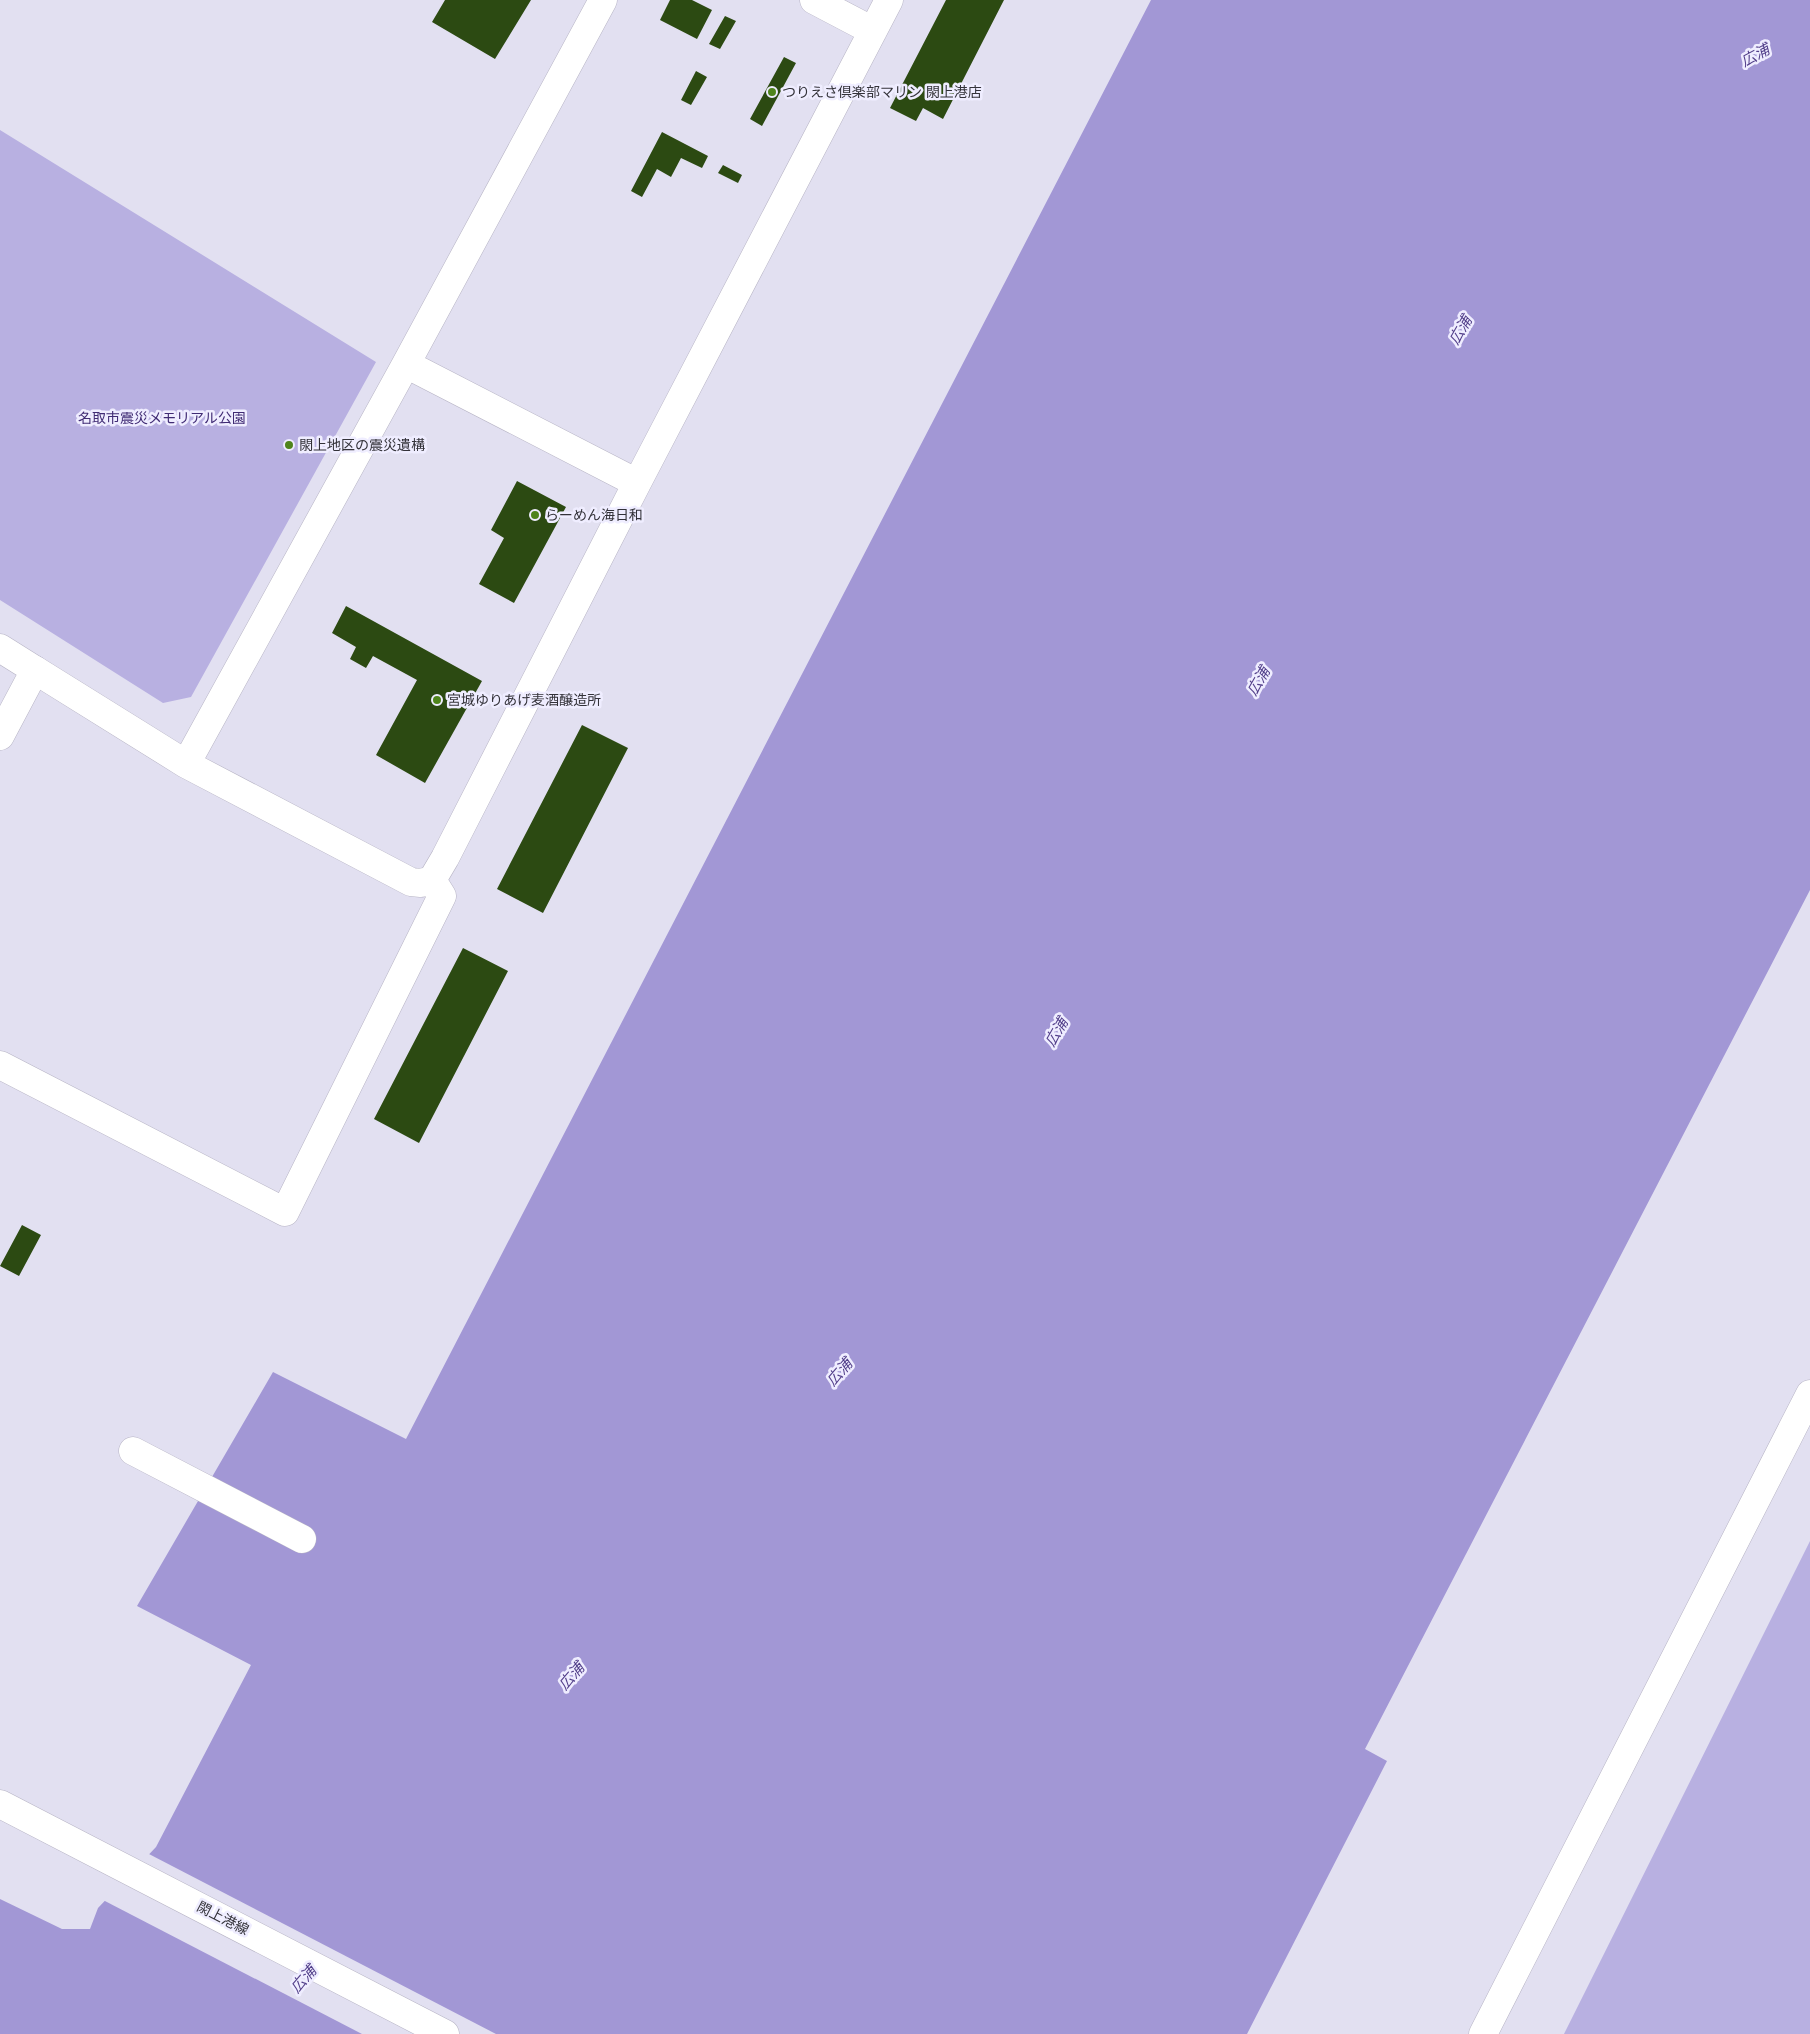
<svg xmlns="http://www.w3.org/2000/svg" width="1810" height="2034" font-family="Montserrat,'Noto Sans JP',sans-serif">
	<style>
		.green { fill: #b8b0e1 }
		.water { fill: #a297d5 }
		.pier { fill: #e2e0f1 }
		.building { fill: #2c4a12 }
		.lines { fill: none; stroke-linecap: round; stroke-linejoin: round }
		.minor-casing { stroke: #b7b4c5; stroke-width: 29 }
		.major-casing { stroke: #b7b4c5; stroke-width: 29 }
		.minor { stroke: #fff; stroke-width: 28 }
		.major { stroke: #fff; stroke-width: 28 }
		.poi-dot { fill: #4f841c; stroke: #efedff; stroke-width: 2 }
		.labels { text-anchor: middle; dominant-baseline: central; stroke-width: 5; stroke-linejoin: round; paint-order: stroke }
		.poi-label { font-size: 14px; fill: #333239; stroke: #efedff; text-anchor: start }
		.park-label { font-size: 14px; fill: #402b74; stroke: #efedff }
		.street-label { font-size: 14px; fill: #333239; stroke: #efedff }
		.water-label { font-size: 15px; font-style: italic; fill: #523f8a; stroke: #efedff }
	</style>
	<rect width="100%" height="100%" fill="#e2e0f1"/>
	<path class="green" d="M 0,130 L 376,362 L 191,697 L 163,703 L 0,600 Z
		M 1810,1541 L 1810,2034 L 1564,2034 Z"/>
	<path class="water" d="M 1151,0 L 1810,0 L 1810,890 L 1365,1749 L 1387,1761 L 1247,2034 L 0,2034 L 0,1899 L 62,1929 L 90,1929 L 98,1908 L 156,1847 L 251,1665 L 137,1606 L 273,1372 L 406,1439 Z"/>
	<path class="pier" d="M 147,1853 L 496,2034 L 362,2034 L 103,1900 Z"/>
	<path class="building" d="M 445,0 L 531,0 L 495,59 L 432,22 Z
		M 670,0 L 692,0 L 712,10 L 697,39 L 660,20 Z
		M 946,0 L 1004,0 L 943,119 L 923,108 L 916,121 L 890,108 Z
		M 725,16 L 736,21 L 720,49 L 709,44 Z
		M 784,57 L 796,63 L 762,126 L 750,119 Z
		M 696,71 L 707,77 L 691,105 L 681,100 Z
		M 662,132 L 708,156 L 702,168 L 681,158 L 671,177 L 657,169 L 642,197 L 631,191 Z
		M 723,165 L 742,175 L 738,183 L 718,173 Z
		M 517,481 L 566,507 L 514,603 L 479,584 L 504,538 L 491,530 Z
		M 346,606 L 482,681 L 425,783 L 376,755 L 417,680 L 373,656 L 366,668 L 350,659 L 356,647 L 332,633 Z
		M 582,725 L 628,748 L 543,913 L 497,889 Z
		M 463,948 L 508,971 L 419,1143 L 374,1119 Z
		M 22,1225 L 41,1235 L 19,1276 L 0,1266 Z"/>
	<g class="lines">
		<defs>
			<path id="minor" d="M 814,0 L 873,31
				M 406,364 L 637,483
				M 35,670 L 186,764 L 411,882 L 421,883 L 432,880 L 445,858 L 637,483 L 889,0
				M 186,764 L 406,364 L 603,0
				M 0,1065 L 285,1212 L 442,896 L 432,880
				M 133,1451 L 302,1539
				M 1483,2034 L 1810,1394"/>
			<path id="major" d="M 0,648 L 35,670 L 0,736
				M 0,1804 L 445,2034"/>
		</defs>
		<use href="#minor" class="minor-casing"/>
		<use href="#major" class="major-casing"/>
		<use href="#minor" class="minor"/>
		<use href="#major" class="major"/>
	</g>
	<g class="poi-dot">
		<circle cx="772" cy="92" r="5"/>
		<circle cx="289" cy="445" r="5"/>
		<circle cx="535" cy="515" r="5"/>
		<circle cx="437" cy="700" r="5"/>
	</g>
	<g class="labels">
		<g class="poi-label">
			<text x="782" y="92">つりえさ倶楽部マリン 閖上港店</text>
			<text x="299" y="445">閖上地区の震災遺構</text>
			<text x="545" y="515">らーめん海日和</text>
			<text x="447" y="700">宮城ゆりあげ麦酒醸造所</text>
		</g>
		<g class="park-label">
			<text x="162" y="418">名取市震災メモリアル公園</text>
		</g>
		<g class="street-label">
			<text transform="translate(223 1918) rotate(27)">閖上港線</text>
		</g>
		<g class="water-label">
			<text transform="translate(1755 55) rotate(-28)">広浦</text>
			<text transform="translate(1460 330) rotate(-60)">広浦</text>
			<text transform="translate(1258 681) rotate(-60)">広浦</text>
			<text transform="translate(1056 1032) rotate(-60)">広浦</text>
			<text transform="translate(839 1372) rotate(-49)">広浦</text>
			<text transform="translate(571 1676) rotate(-49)">広浦</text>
			<text transform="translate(303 1979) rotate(-49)">広浦</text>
		</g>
	</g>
</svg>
